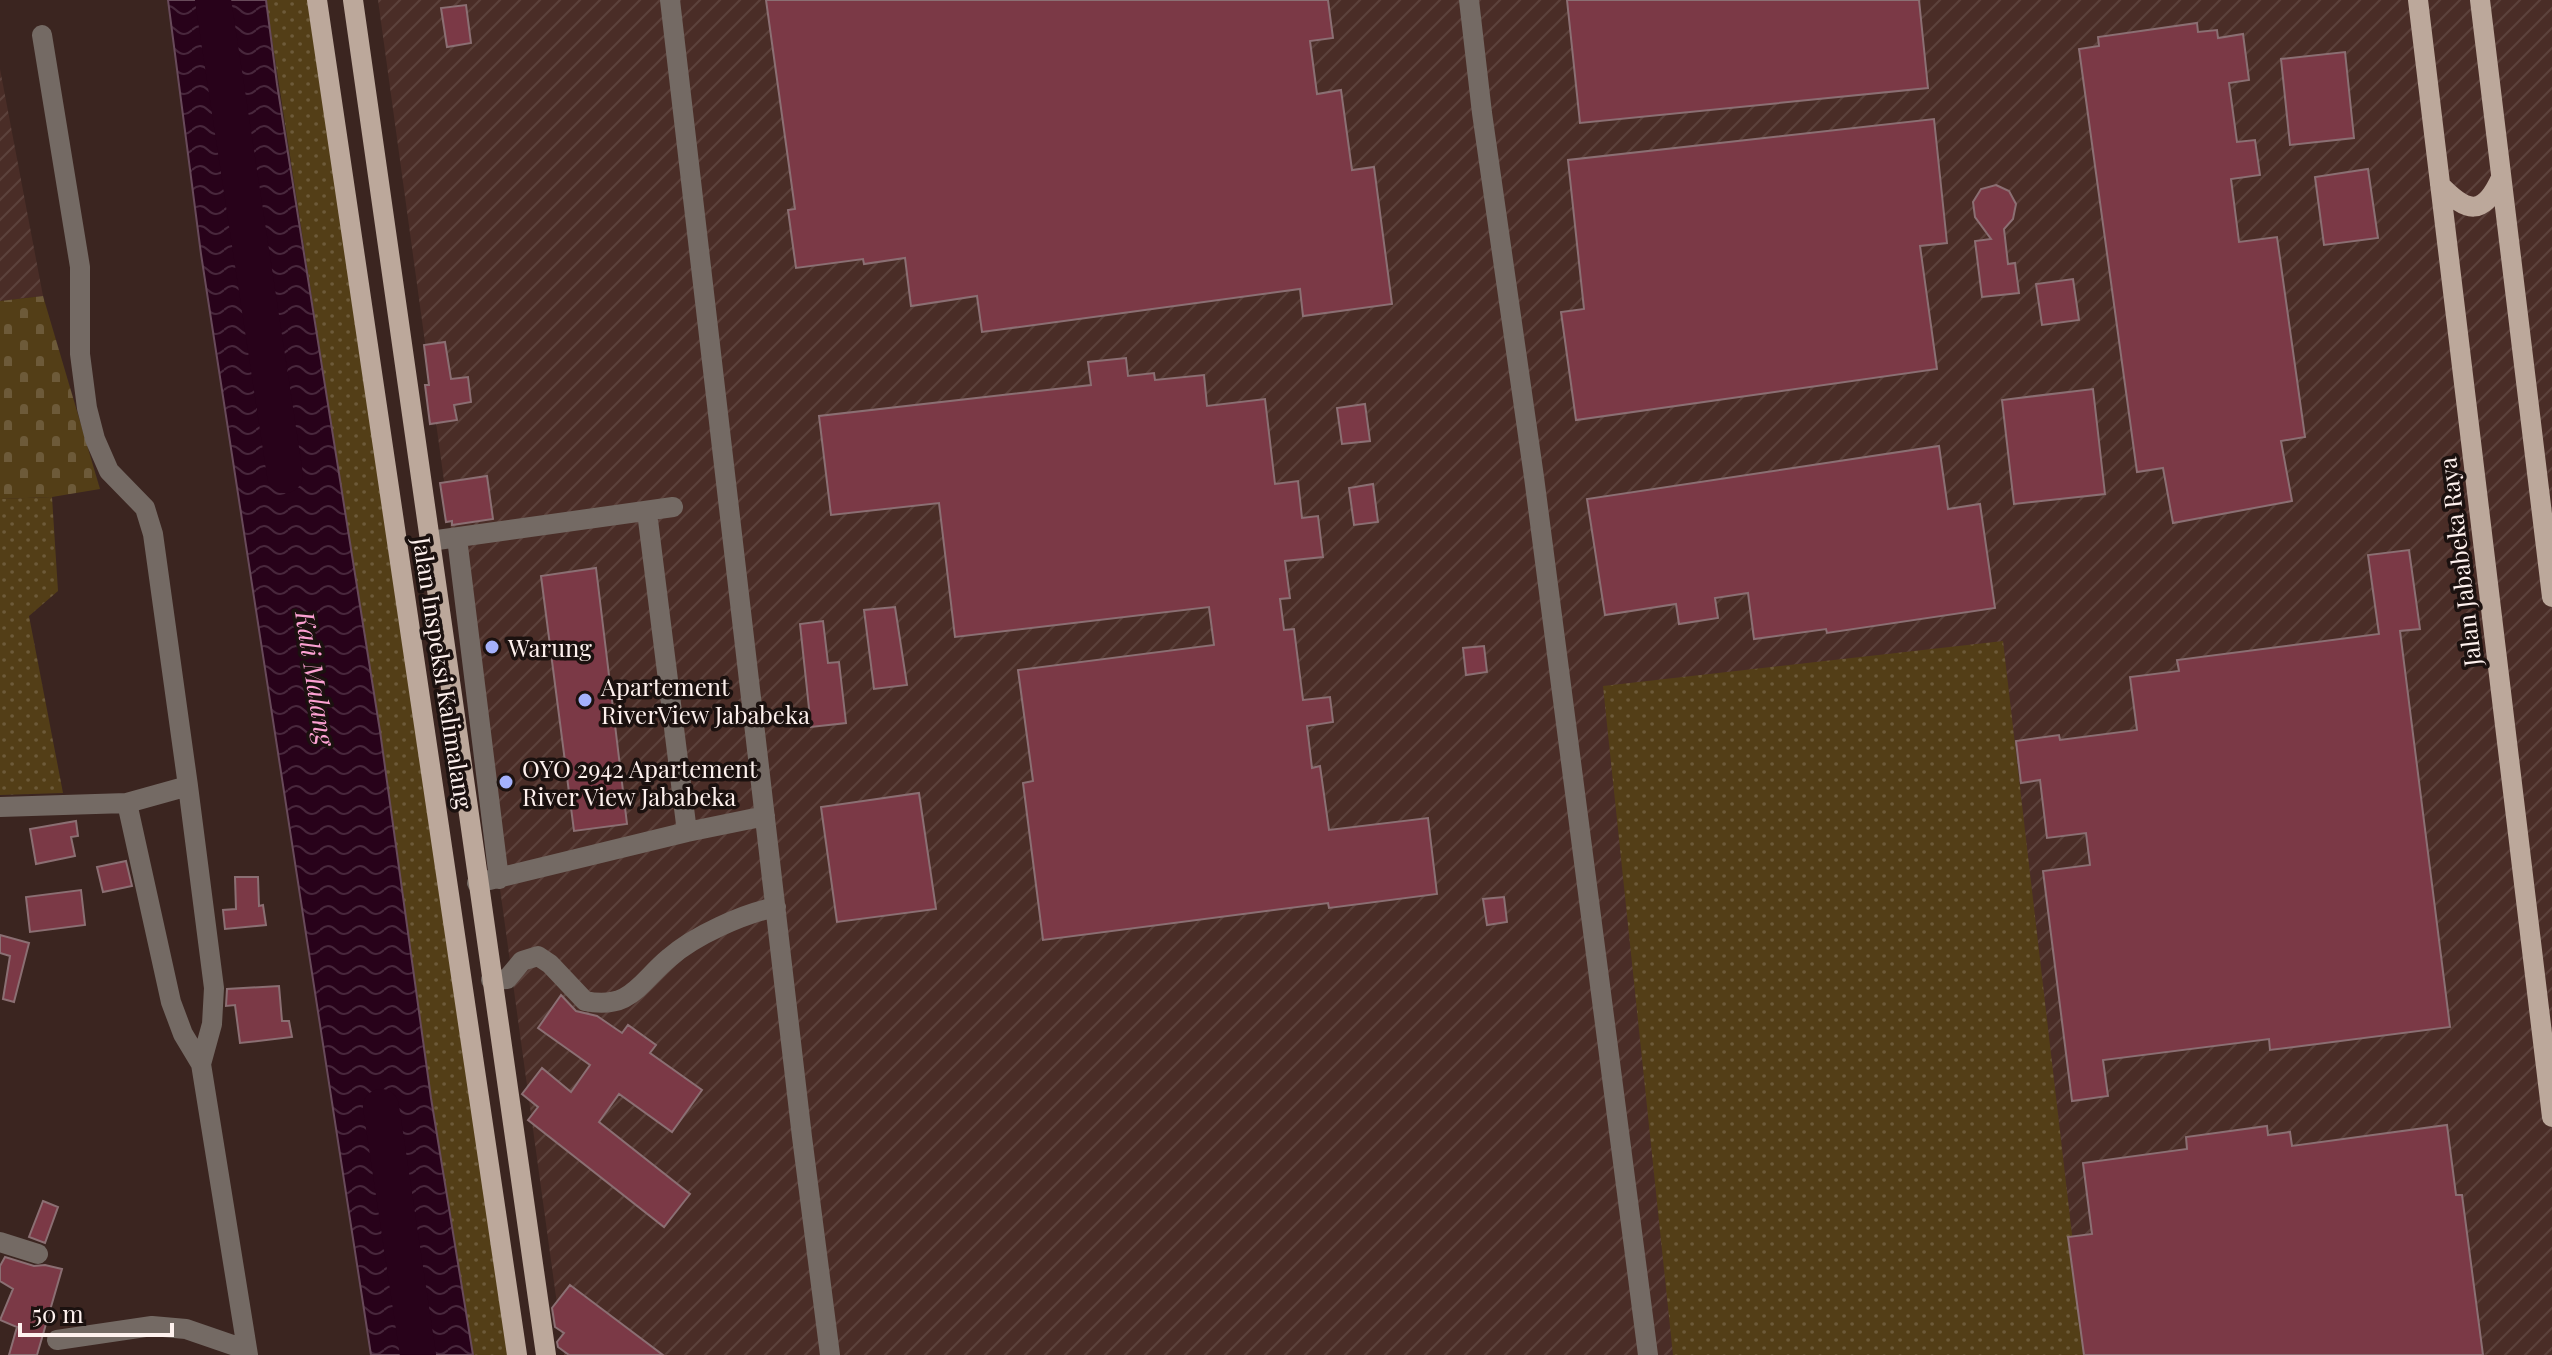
<svg xmlns="http://www.w3.org/2000/svg" width="2552" height="1355" font-family="'Playfair Display',serif">
	<style>
		.industrial { fill: url(#industrial-furrows) }
		.grass { fill: url(#grass-dots) }
		.cemetery { fill: url(#cemetery-stones) }
		.water { fill: url(#water-waves); stroke: #684a5a; stroke-width: 2 }
		.lines { fill: none; stroke-linecap: round; stroke-linejoin: round }
		.river { stroke: #28021a; stroke-width: 36 }
		.building { fill: #7b3946; stroke: #8b6f73; stroke-width: 2 }
		.minor { stroke: #746a64; stroke-width: 20 }
		.major { stroke: #bca89b; stroke-width: 20 }
		.poi-dot { fill: #a4b1fc; stroke: #1b110f; stroke-width: 3 }
		.labels { text-anchor: middle; dominant-baseline: central; stroke-width: 7; stroke-linejoin: round; paint-order: stroke }
		.street-label { font-size: 24px; fill: #fef1ee; stroke: #1b110f }
		.poi-label { font-size: 24px; fill: #fef1ee; stroke: #1b110f; text-anchor: start }
		.water-label { font-size: 26px; font-style: italic; fill: #fca2d3; stroke: #1b110f }
	</style>
	<defs>
		<pattern id="industrial-furrows" width="10" height="10" patternUnits="userSpaceOnUse" patternTransform="scale(2)"><rect width="10" height="10" fill="#4a2d27"/><path d="M-1 1l2-2M0 10L10 0M9 11l2-2" fill="none" stroke="#5c423c"/></pattern>
		<pattern id="grass-dots" width="8" height="8" patternUnits="userSpaceOnUse" patternTransform="scale(2)"><rect width="8" height="8" fill="#533e17"/><path d="M2 2h.1M6 6h.1" fill="none" stroke="#6d5a39" stroke-width="1.8" stroke-linecap="round"/></pattern>
		<pattern id="cemetery-stones" width="16" height="16" patternUnits="userSpaceOnUse" patternTransform="scale(2)"><rect width="16" height="16" fill="#533e17"/><path d="M2 7V4a2 2 0 0 1 4 0v3zM10 15v-3a2 2 0 0 1 4 0v3z" fill="#6d5a39"/></pattern>
		<pattern id="water-waves" width="16" height="10" patternUnits="userSpaceOnUse" patternTransform="scale(2)"><rect width="16" height="10" fill="#28021a"/><path d="M0 5q4-4 8 0t8 0" fill="none" stroke="#48273c"/></pattern>
	</defs>
	<rect width="100%" height="100%" fill="#3b2520"/>
	<path class="industrial" d="M 378,0 L 2552,0 L 2552,1355 L 564,1355 Z
		M 0,69 L 43,296 L 0,301 Z"/>
	<path class="grass" d="M 266,0 L 317,0 L 517,1355 L 473,1355 L 429,1086 L 381,745 Z
		M 52,497 L 58,591 L 29,616 L 63,793 L 0,795 L 0,499 Z
		M 2003,641 L 2086,1355 L 1673,1355 L 1603,686 Z"/>
	<path class="cemetery" d="M 43,296 L 100,489 L 52,497 L 0,499 L 0,301 Z"/>
	<path class="water" d="M 168,0 L 266,0 L 277,84 L 380,731 L 431,1098 L 473,1355 L 371,1355 L 201,254 Z"/>
	<g class="lines">
		<path class="river" d="M 213,0 L 285,475
			M 381,1107 L 418,1355"/>
	</g>
	<path class="building" d="M 766,0 L 1328,0 L 1333,38 L 1310,41 L 1317,94 L 1341,90 L 1352,170 L 1374,167 L 1392,304 L 1303,316 L 1300,289 L 982,332 L 977,296 L 911,306 L 905,258 L 864,264 L 863,259 L 796,268 L 788,210 L 795,209 Z
		M 1567,0 L 1919,0 L 1928,88 L 1580,123 Z
		M 466,5 L 471,43 L 447,47 L 441,8 Z
		M 2197,23 L 2198,32 L 2217,30 L 2218,38 L 2243,34 L 2249,80 L 2229,83 L 2237,142 L 2255,140 L 2260,175 L 2231,179 L 2239,242 L 2277,237 L 2305,437 L 2281,441 L 2292,501 L 2173,523 L 2163,468 L 2137,472 L 2079,49 L 2099,46 L 2098,37 Z
		M 2345,52 L 2354,138 L 2290,145 L 2281,59 Z
		M 1934,119 L 1947,243 L 1920,246 L 1937,369 L 1576,420 L 1561,312 L 1584,309 L 1568,160 Z
		M 2368,169 L 2378,238 L 2324,245 L 2315,177 Z
		M 1996,185 L 2009,191 L 2016,204 L 2013,219 L 2004,229 L 2008,264 L 2015,263 L 2019,293 L 1982,297 L 1975,241 L 1991,239 L 1975,217 L 1973,202 L 1981,189 Z
		M 2073,279 L 2079,320 L 2042,325 L 2036,284 Z
		M 445,342 L 451,379 L 468,377 L 471,402 L 454,405 L 457,420 L 430,424 L 425,385 L 429,385 L 424,345 Z
		M 1126,358 L 1128,376 L 1154,373 L 1155,380 L 1204,375 L 1207,406 L 1265,399 L 1275,484 L 1298,481 L 1302,518 L 1318,516 L 1323,557 L 1285,561 L 1290,598 L 1280,599 L 1284,630 L 1294,629 L 1303,700 L 1330,697 L 1333,722 L 1307,726 L 1312,768 L 1320,766 L 1329,830 L 1428,818 L 1437,894 L 1329,908 L 1328,903 L 1043,940 L 1023,783 L 1033,781 L 1018,670 L 1214,645 L 1209,607 L 955,637 L 939,503 L 831,515 L 819,416 L 1091,385 L 1088,362 Z
		M 2093,389 L 2105,494 L 2014,504 L 2002,400 Z
		M 1365,404 L 1370,441 L 1342,444 L 1337,408 Z
		M 1939,446 L 1948,509 L 1980,504 L 1995,608 L 1827,633 L 1826,629 L 1754,639 L 1748,593 L 1715,598 L 1718,618 L 1679,624 L 1676,604 L 1605,615 L 1587,499 Z
		M 487,476 L 493,519 L 452,525 L 452,521 L 446,522 L 440,483 Z
		M 1373,484 L 1378,522 L 1354,525 L 1349,488 Z
		M 2409,550 L 2420,629 L 2400,631 L 2450,1027 L 2270,1050 L 2269,1039 L 2103,1060 L 2108,1096 L 2072,1101 L 2043,871 L 2090,865 L 2086,833 L 2047,838 L 2040,780 L 2021,783 L 2016,741 L 2059,735 L 2060,740 L 2137,730 L 2130,677 L 2179,671 L 2177,660 L 2379,634 L 2368,555 Z
		M 596,568 L 627,824 L 574,831 L 541,576 Z
		M 895,607 L 907,685 L 874,689 L 864,610 Z
		M 823,621 L 828,663 L 839,662 L 846,723 L 811,727 L 800,624 Z
		M 1484,646 L 1487,672 L 1466,675 L 1463,648 Z
		M 919,793 L 936,909 L 837,922 L 821,807 Z
		M 76,821 L 78,836 L 71,837 L 75,856 L 36,864 L 30,829 Z
		M 126,861 L 132,886 L 103,892 L 97,867 Z
		M 235,877 L 258,877 L 259,906 L 263,905 L 266,925 L 225,929 L 223,910 L 236,909 Z
		M 81,890 L 85,925 L 30,932 L 26,897 Z
		M 1504,897 L 1507,922 L 1487,925 L 1483,899 Z
		M 0,935 L 29,943 L 14,1002 L 3,999 L 10,956 L 0,953 Z
		M 279,986 L 282,1021 L 289,1021 L 292,1037 L 240,1043 L 235,1005 L 226,1006 L 227,989 Z
		M 561,995 L 576,1011 L 597,1016 L 622,1033 L 628,1025 L 656,1045 L 650,1053 L 702,1090 L 672,1132 L 619,1094 L 599,1122 L 690,1194 L 664,1227 L 528,1120 L 538,1107 L 522,1094 L 542,1068 L 571,1092 L 590,1065 L 538,1028 Z
		M 2447,1125 L 2456,1195 L 2462,1195 L 2483,1355 L 2084,1355 L 2068,1237 L 2092,1234 L 2083,1163 L 2187,1149 L 2186,1137 L 2267,1126 L 2268,1135 L 2290,1132 L 2292,1146 Z
		M 43,1201 L 58,1207 L 45,1243 L 29,1237 Z
		M 5,1257 L 34,1266 L 45,1265 L 62,1269 L 37,1355 L 9,1355 L 17,1327 L 0,1320 L 13,1289 L 0,1281 L 0,1266 Z
		M 570,1285 L 663,1355 L 569,1355 L 558,1347 L 557,1342 L 564,1333 L 555,1327 L 552,1308 Z"/>
	<g class="lines">
		<path class="minor" d="M 670,0 L 802,1137 L 830,1355
			M 1469,0 L 1482,113 L 1534,477 L 1648,1355
			M 457,538 L 499,879
			M 430,541 L 673,507
			M 188,786 L 214,988 L 212,1024 L 201,1064
			M 127,803 L 171,1002 L 183,1034 L 201,1064 L 248,1355
			M 0,807 L 127,803 L 188,786 L 153,534 L 145,508 L 109,471 L 95,439 L 87,408 L 80,354 L 80,267 L 42,35
			M 687,832 L 765,816
			M 477,883 L 687,832 L 647,512
			M 491,980 L 507,979 L 522,961 L 538,956 L 550,964 L 585,1001 C 631,1010 639,983 669,958 C 695,935 743,914 776,907
			M 0,1242 L 38,1254
			M 57,1340 L 152,1326 L 186,1329 L 247,1350"/>
		<path class="major" d="M 317,0 L 517,1355
			M 353,0 L 546,1355
			M 2418,0 L 2552,1117
			M 2480,0 L 2552,597
			M 2440,185 C 2467,213 2483,217 2501,178"/>
	</g>
	<g class="poi-dot">
		<circle cx="492" cy="647" r="8"/>
		<circle cx="585" cy="700" r="8"/>
		<circle cx="506" cy="782" r="8"/>
	</g>
	<g class="labels">
		<g class="street-label">
			<text transform="translate(2459 562) rotate(-97)">Jalan Jababeka Raya</text>
			<text transform="translate(444 673) rotate(81)">Jalan Inspeksi Kalimalang</text>
		</g>
		<g class="poi-label">
			<text x="508" y="647">Warung</text>
			<text x="601" y="686">Apartement<tspan x="601" dy="28">RiverView Jababeka</tspan></text>
			<text x="522" y="768">OYO 2942 Apartement<tspan x="522" dy="28">River View Jababeka</tspan></text>
		</g>
		<g class="water-label">
			<text transform="translate(316 678) rotate(81)">Kali Malang</text>
		</g>
	</g>
	<path d="M20 1323v12h152v-12" fill="none" stroke="#fef1ee" stroke-width="4"/>
	<text x="32" y="1323" font-size="24" fill="#fef1ee" stroke="#1b110f" stroke-width="6" paint-order="stroke">50 m</text>
</svg>
